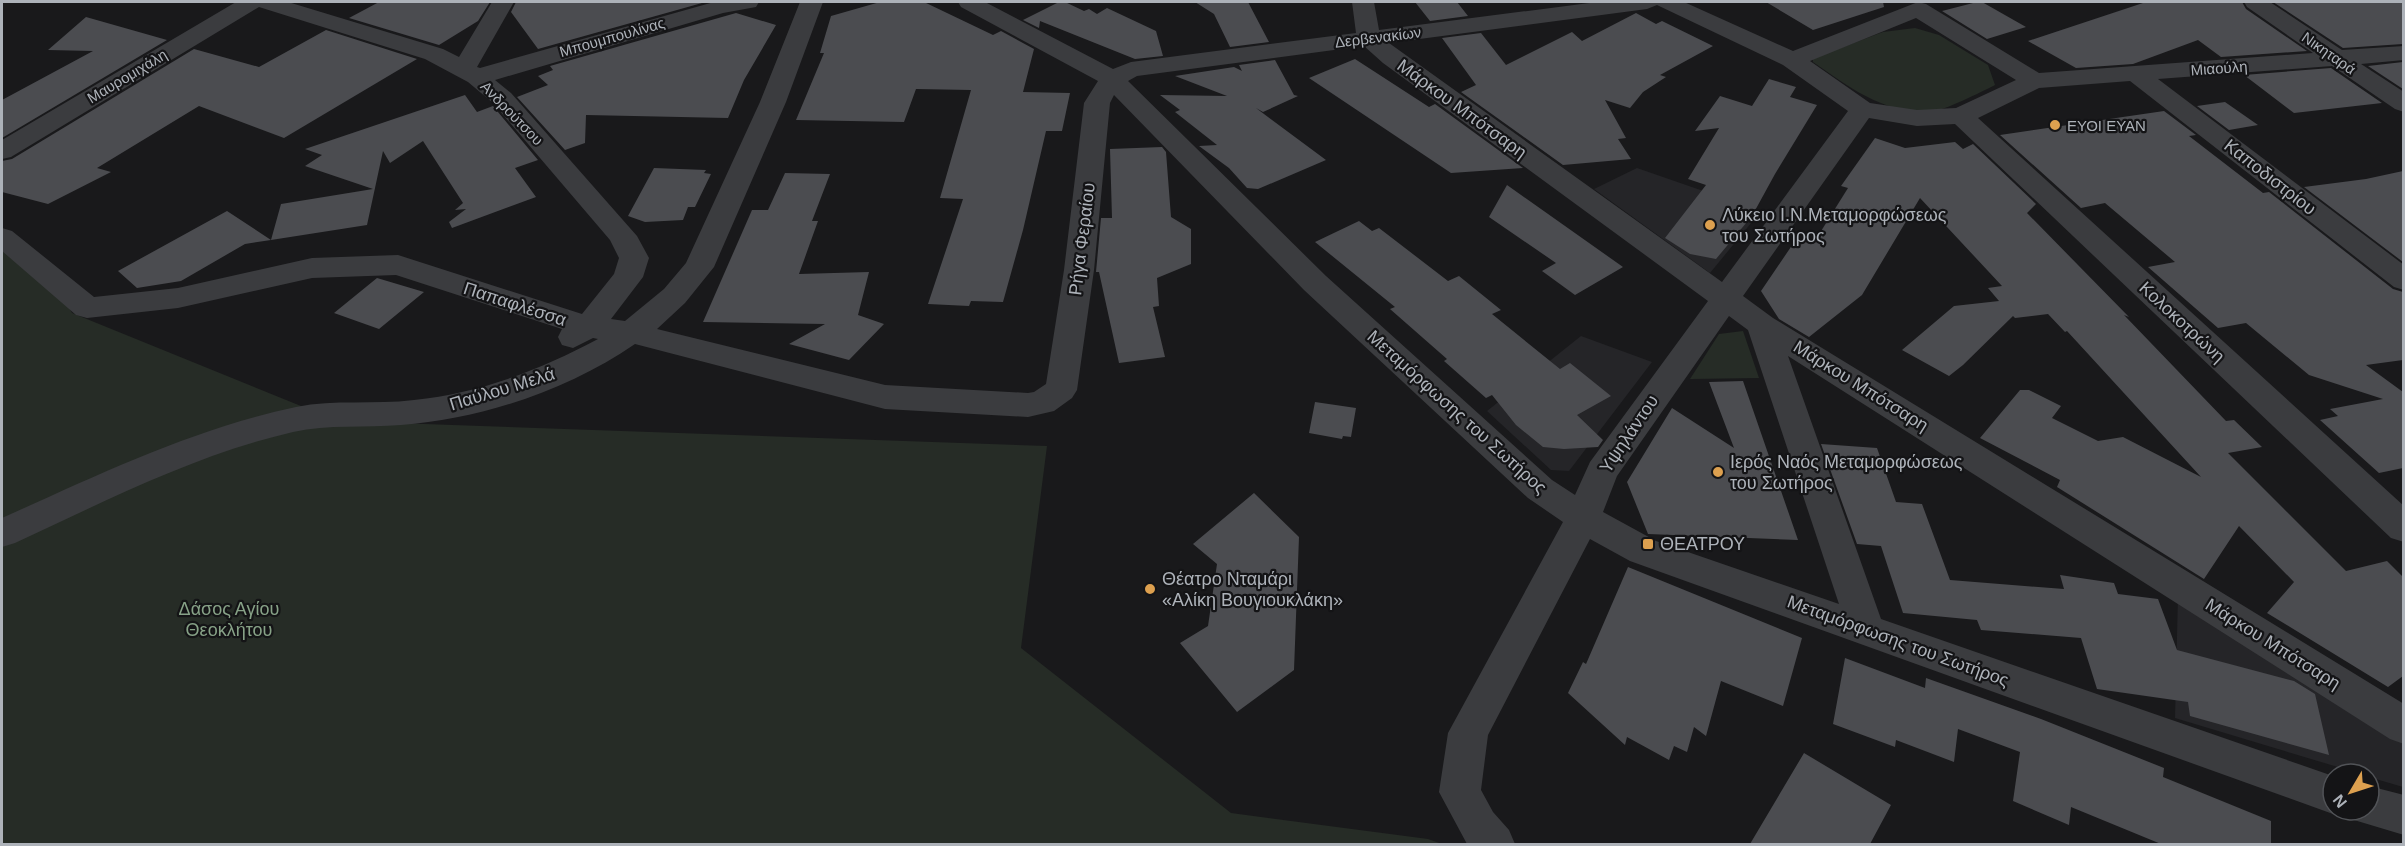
<svg xmlns="http://www.w3.org/2000/svg" width="2405" height="846" font-family="Arial,sans-serif">
	<style>
		.built { fill: #252528 }
		.green { fill: #262c26 }
		.building { fill: #4b4c50 }
		.lines { fill: none; stroke-linecap: round; stroke-linejoin: round }
		.minor { fill: #3b3c3f; fill-rule: evenodd }
		.poi-dot { fill: #dda04f; stroke: #141416; stroke-width: 2 }
		.labels { text-anchor: middle; dominant-baseline: central; stroke-width: 4.5; stroke-linejoin: round; paint-order: stroke }
		.far-street-label { font-size: 15px; fill: #adb2b9; stroke: #141416 }
		.far-poi-label { font-size: 15px; fill: #adb2b9; stroke: #141416; text-anchor: start }
		.street-label { font-size: 18px; fill: #adb2b9; stroke: #141416 }
		.poi-label { font-size: 18px; fill: #adb2b9; stroke: #141416; text-anchor: start }
		.park-label { font-size: 18px; fill: #87a287; stroke: #141416 }
	</style>
	<rect width="100%" height="100%" fill="#19191b"/>
	<path class="built" d="M 1637,168 L 1761,211 L 1710,273 L 1594,189 Z
		M 1581,336 L 1652,362 L 1569,471 L 1551,470 L 1487,411 Z
		M 2178,596 L 2403,739 L 2403,787 L 2369,777 L 2369,774 L 2361,774 L 2175,718 Z"/>
	<path class="green" d="M 1915,28 L 1939,35 L 1988,65 L 1995,85 C 1981,92 1944,111 1930,112 C 1884,114 1849,87 1813,62 L 1813,59 L 1819,56 L 1883,32 Z
		M 2,242 L 50,275 L 72,313 L 338,421 L 1047,446 L 1021,648 L 1231,813 L 1428,839 L 1442,844 L 2,844 Z
		M 1743,331 L 1759,378 L 1690,379 L 1719,334 Z"/>
	<path class="building" d="M 379,2 L 490,2 L 478,21 L 439,45 L 349,18 Z
		M 516,2 L 698,2 L 702,3 L 538,49 L 511,12 Z
		M 880,2 L 924,2 L 993,35 L 1001,31 L 1034,49 L 1023,92 L 1070,93 L 1062,131 L 1046,131 L 1023,230 L 1003,302 L 971,301 L 969,306 L 928,304 L 963,199 L 940,198 L 971,90 L 916,89 L 904,122 L 796,120 L 824,53 L 820,53 L 831,16 Z
		M 1059,2 L 1065,2 L 1084,11 L 1089,9 L 1097,14 L 1107,8 L 1156,31 L 1163,56 L 1135,59 L 1040,21 L 1039,28 L 1023,20 Z
		M 1195,2 L 1248,2 L 1269,42 L 1230,47 L 1214,14 Z
		M 1415,2 L 1457,2 L 1468,16 L 1430,21 Z
		M 1766,2 L 1883,2 L 1884,7 L 1813,30 Z
		M 1977,2 L 1982,2 L 2026,27 L 1987,39 L 1942,11 Z
		M 2146,2 L 2242,2 L 2246,9 L 2307,51 L 2221,57 L 2198,40 L 2133,64 L 2076,68 L 2028,41 Z
		M 2273,2 L 2403,2 L 2403,44 L 2343,48 Z
		M 736,13 L 776,25 L 744,80 L 728,118 L 586,115 L 585,143 L 565,150 L 517,97 L 548,85 L 538,76 L 553,70 L 550,66 Z
		M 1636,13 L 1656,24 L 1662,21 L 1713,46 L 1660,75 L 1666,77 L 1643,92 L 1630,108 L 1605,100 L 1626,138 L 1618,139 L 1631,159 L 1563,165 L 1461,92 L 1476,85 L 1442,38 L 1481,33 L 1506,65 L 1572,32 L 1582,41 Z
		M 86,17 L 167,40 L 2,138 L 2,100 L 93,51 L 48,50 Z
		M 326,30 L 417,59 L 284,138 L 199,106 L 97,168 L 111,172 L 48,204 L 2,192 L 2,161 L 12,159 L 194,49 L 259,67 Z
		M 1355,59 L 1429,107 L 1435,104 L 1523,168 L 1451,173 L 1309,78 Z
		M 1275,60 L 1294,95 L 1298,96 L 1263,112 L 1256,108 L 1326,160 L 1258,189 L 1247,188 L 1229,168 L 1199,146 L 1217,145 L 1175,112 L 1180,110 L 1160,95 L 1227,96 L 1175,76 L 1234,67 L 1242,71 L 1239,65 Z
		M 2403,62 L 2403,89 L 2368,66 Z
		M 2331,68 L 2382,103 L 2294,113 L 2244,75 Z
		M 1769,79 L 1796,87 L 1790,97 L 1817,105 L 1775,174 L 1752,216 L 1716,259 L 1690,254 L 1665,238 L 1706,185 L 1688,179 L 1719,128 L 1695,131 L 1720,96 L 1752,106 Z
		M 465,95 L 477,112 L 493,106 L 538,160 L 515,168 L 536,197 L 452,228 L 449,222 L 466,209 L 455,210 L 463,203 L 423,141 L 390,163 L 383,151 L 367,225 L 271,240 L 281,204 L 373,189 L 305,166 L 322,155 L 305,149 Z
		M 2225,102 L 2258,125 L 2229,130 L 2197,106 Z
		M 2164,111 L 2196,135 L 2189,136 L 2263,193 L 2269,192 L 2393,289 L 2403,292 L 2403,360 L 2366,365 L 2403,392 L 2403,468 L 2379,473 L 2320,420 L 2338,416 L 2330,409 L 2383,399 L 2309,375 L 2246,323 L 2218,328 L 2148,267 L 2175,262 L 2105,203 L 2081,208 L 2000,135 Z
		M 1875,138 L 1905,148 L 1955,142 L 1963,149 L 1973,144 L 2036,204 L 2027,213 L 2129,317 L 2124,315 L 2226,421 L 2234,420 L 2262,447 L 2228,453 L 2346,571 L 2387,561 L 2403,577 L 2403,676 L 2388,687 L 2267,613 L 2294,582 L 2239,526 L 2204,579 L 2057,487 L 2060,480 L 1980,438 L 2020,390 L 2029,390 L 2061,406 L 2052,418 L 2098,441 L 2123,437 L 2201,477 L 2067,331 L 2065,332 L 2048,314 L 2015,318 L 2013,316 L 1963,365 L 1949,376 L 1902,350 L 1954,306 L 1999,301 L 1988,288 L 2002,286 L 1920,198 L 1862,295 L 1809,337 L 1779,319 L 1761,291 L 1797,238 L 1813,244 L 1848,188 L 1841,186 Z
		M 1162,147 L 1166,152 L 1171,217 L 1191,229 L 1191,264 L 1157,278 L 1159,306 L 1153,307 L 1165,357 L 1119,363 L 1099,272 L 1096,272 L 1101,218 L 1112,218 L 1110,149 Z
		M 654,168 L 706,170 L 704,173 L 711,174 L 695,207 L 688,207 L 683,220 L 645,222 L 628,216 Z
		M 2403,171 L 2403,262 L 2304,187 L 2366,179 Z
		M 785,173 L 830,174 L 812,221 L 818,221 L 799,274 L 869,272 L 858,315 L 884,324 L 849,360 L 789,344 L 825,324 L 703,322 L 752,210 L 768,210 Z
		M 1507,185 L 1623,267 L 1575,295 L 1542,271 L 1556,263 L 1489,217 Z
		M 227,211 L 271,240 L 245,244 L 181,281 L 137,288 L 118,271 Z
		M 1359,221 L 1372,231 L 1379,228 L 1448,281 L 1459,276 L 1501,310 L 1492,314 L 1560,369 L 1570,363 L 1611,396 L 1577,415 L 1603,440 L 1598,447 L 1564,449 L 1543,447 L 1516,425 L 1492,395 L 1486,398 L 1444,361 L 1447,359 L 1390,309 L 1395,307 L 1315,242 Z
		M 377,278 L 424,292 L 379,329 L 334,313 Z
		M 1743,381 L 1798,540 L 1648,534 L 1627,482 L 1672,408 L 1734,448 L 1709,382 Z
		M 1315,402 L 1356,408 L 1351,437 L 1343,436 L 1342,439 L 1309,433 Z
		M 1821,444 L 1877,448 L 1896,502 L 1922,504 L 1950,580 L 2064,589 L 2060,575 L 2114,583 L 2118,594 L 2158,599 L 2177,650 L 2294,681 L 2315,694 L 2329,755 L 2190,716 L 2188,702 L 2097,689 L 2081,638 L 1981,630 L 1977,620 L 1903,613 L 1881,546 L 1857,544 Z
		M 1254,493 L 1299,537 L 1294,670 L 1237,712 L 1180,643 L 1208,626 L 1217,564 L 1193,544 Z
		M 1628,567 L 1802,638 L 1783,706 L 1721,681 L 1706,736 L 1694,727 L 1687,752 L 1674,746 L 1669,760 L 1627,737 L 1625,745 L 1568,693 L 1583,662 L 1586,664 Z
		M 1845,658 L 1925,688 L 1926,678 L 2041,719 L 2164,768 L 2163,777 L 2271,821 L 2271,844 L 2161,844 L 2071,807 L 2069,825 L 2013,801 L 2020,752 L 1958,729 L 1954,762 L 1896,740 L 1895,747 L 1833,724 Z
		M 1804,753 L 1891,805 L 1870,844 L 1750,844 Z"/>
	<g class="lines">
		<path class="minor" d="M 236,2 L 288,2 L 443,49 L 459,57 L 492,2 L 514,2 L 477,67 L 480,68 L 714,2 L 759,2 L 756,7 L 723,13 L 495,80 L 511,93 L 637,236 L 649,258 L 643,277 L 611,319 L 625,321 L 664,289 L 686,263 L 760,102 L 800,2 L 823,2 L 786,102 L 714,267 L 685,303 L 657,329 L 885,385 L 1028,393 L 1034,392 L 1046,384 L 1064,270 L 1084,103 L 1098,81 L 961,7 L 958,2 L 985,2 L 1113,69 L 1131,62 L 1356,33 L 1352,2 L 1374,2 L 1379,30 L 1597,2 L 1684,2 L 1793,51 L 1918,2 L 1926,4 L 2039,73 L 2313,53 L 2247,7 L 2244,2 L 2270,2 L 2342,50 L 2404,46 L 2404,60 L 2361,64 L 2404,92 L 2404,112 L 2395,109 L 2332,66 L 2158,79 L 2404,265 L 2404,290 L 2394,287 L 2130,81 L 2039,88 L 1978,118 L 2404,506 L 2404,542 L 2391,538 L 1955,124 L 1917,126 L 1869,118 L 1743,296 L 1773,318 L 2404,704 L 2404,744 L 2390,739 L 1788,356 L 1881,619 L 2333,776 L 2333,810 L 2344,810 L 2333,814 L 1630,561 L 1590,539 L 1488,735 L 1481,790 L 1493,812 L 1509,830 L 1515,844 L 1467,844 L 1439,792 L 1448,733 L 1563,522 L 1528,498 L 1304,290 L 1114,95 L 1110,103 L 1094,270 L 1077,390 L 1072,398 L 1054,411 L 1028,417 L 885,409 L 635,344 C 568,390 482,419 401,425 C 365,428 329,424 293,432 C 194,455 106,501 15,543 L 2,547 L 2,518 C 98,475 192,429 296,407 C 335,399 374,405 414,400 C 480,393 540,370 598,339 L 593,338 L 573,348 L 562,345 L 558,337 L 562,329 L 396,275 L 312,278 L 178,308 L 87,318 L 76,315 L 2,251 L 2,228 L 12,231 L 94,297 L 178,288 L 312,258 L 398,255 L 582,314 L 614,274 L 619,258 L 610,240 L 493,103 L 468,82 L 425,59 L 259,7 L 11,157 L 2,159 L 2,140 ZM 1657,5 L 1783,65 L 1848,111 L 1722,282 L 1389,43 L 1647,9 ZM 1916,18 L 2016,80 L 1956,108 L 1917,110 L 1870,103 L 1810,61 ZM 1364,46 L 1383,63 L 1708,301 L 1590,462 L 1575,495 L 1552,480 L 1326,276 L 1128,81 L 1137,76 ZM 1729,316 L 1748,330 L 1839,604 L 1656,541 L 1603,512 L 1617,476 Z
			M 2369,786 L 2404,795 L 2404,835 L 2354,820 L 2350,810 L 2369,810 Z"/>
	</g>
	<g class="poi-dot">
		<circle cx="2055" cy="125" r="6"/>
		<circle cx="1710" cy="225" r="6"/>
		<circle cx="1718" cy="472" r="6"/>
		<rect x="1642" y="538" width="12" height="12" rx="3"/>
		<circle cx="1150" cy="589" r="6"/>
	</g>
	<g class="labels">
		<g class="far-street-label">
			<text transform="translate(612 37) rotate(-16)">Μπουμπουλίνας</text>
			<text transform="translate(1378 37) rotate(-7)">Δερβενακίων</text>
			<text transform="translate(2329 53) rotate(35)">Νικηταρά</text>
			<text transform="translate(2219 68) rotate(-4)">Μιαούλη</text>
			<text transform="translate(127 76) rotate(-31)">Μαυρομιχάλη</text>
			<text transform="translate(512 113) rotate(46)">Ανδρούτσου</text>
		</g>
		<g class="far-poi-label">
			<text x="2067" y="125">ΕΥΟΙ ΕΥΑΝ</text>
		</g>
		<g class="street-label">
			<text transform="translate(1462 109) rotate(36)">Μάρκου Μπότσαρη</text>
			<text transform="translate(2270 177) rotate(38)">Καποδιστρίου</text>
			<text transform="translate(1082 239) rotate(-83)">Ρήγα Φεραίου</text>
			<text transform="translate(515 304) rotate(18)">Παπαφλέσσα</text>
			<text transform="translate(2182 322) rotate(43)">Κολοκοτρώνη</text>
			<text transform="translate(1861 386) rotate(32)">Μάρκου Μπότσαρη</text>
			<text transform="translate(502 389) rotate(-17)">Παύλου Μελά</text>
			<text transform="translate(1457 412) rotate(42)">Μεταμόρφωσης του Σωτήρος</text>
			<text transform="translate(1629 434) rotate(-56)">Υψηλάντου</text>
			<text transform="translate(1898 641) rotate(20)">Μεταμόρφωσης του Σωτήρος</text>
			<text transform="translate(2273 644) rotate(32)">Μάρκου Μπότσαρη</text>
		</g>
		<g class="poi-label">
			<text x="1722" y="215">Λύκειο Ι.Ν.Μεταμορφώσεως<tspan x="1722" dy="21">του Σωτήρος</tspan></text>
			<text x="1730" y="462">Ιερός Ναός Μεταμορφώσεως<tspan x="1730" dy="21">του Σωτήρος</tspan></text>
			<text x="1660" y="544">ΘΕΑΤΡΟΥ</text>
			<text x="1162" y="579">Θέατρο Νταμάρι<tspan x="1162" dy="21">«Αλίκη Βουγιουκλάκη»</tspan></text>
		</g>
		<g class="park-label">
			<text x="229" y="609">Δάσος Αγίου<tspan x="229" dy="21">Θεοκλήτου</tspan></text>
		</g>
	</g>
	<rect width="2405" height="846" fill="none" stroke="#adb2b9" stroke-width="6"/>
	<g transform="translate(2351 792) rotate(231)"><circle r="28" fill="#141416" stroke="#515357" stroke-width="1.5"/>
	<path d="M0-4.5L10 22L0 15L-10 22Z" fill="#dda04f"/>
	<text y="-9" font-size="16" font-weight="bold" text-anchor="middle" fill="#adb2b9">N</text>
	</g>
</svg>
